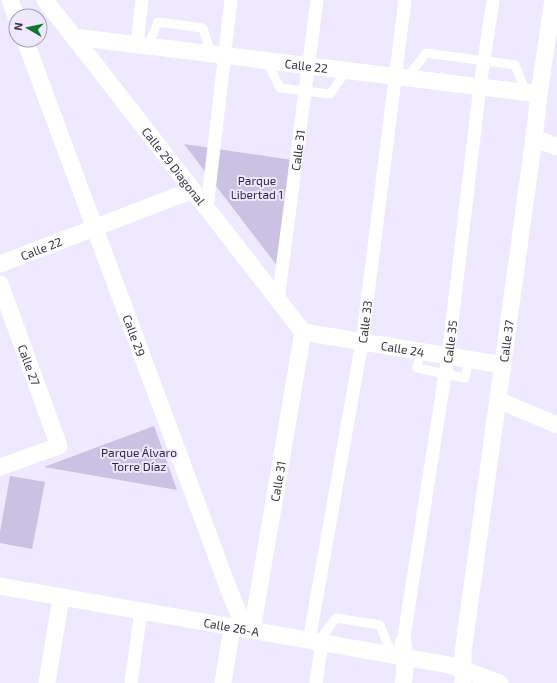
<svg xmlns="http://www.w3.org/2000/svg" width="557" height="683" font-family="'Exo 2',sans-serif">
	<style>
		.green { fill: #cac1e3 }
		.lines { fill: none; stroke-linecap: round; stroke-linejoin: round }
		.service { stroke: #fff; stroke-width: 9 }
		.pedestrian { stroke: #fff; stroke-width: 13 }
		.minor { stroke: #fff; stroke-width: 17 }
		.labels { text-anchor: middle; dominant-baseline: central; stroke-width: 4; stroke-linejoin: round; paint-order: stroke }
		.street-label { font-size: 12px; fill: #37343d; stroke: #eee9ff }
		.park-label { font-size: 12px; fill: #301f4e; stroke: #eee9ff }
	</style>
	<rect width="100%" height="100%" fill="#eee9ff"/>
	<path class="green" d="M 184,144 L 292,160 L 278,267 Z
		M 154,426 L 177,490 L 44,467 Z
		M 10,476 L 45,482 L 32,549 L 0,543 L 0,532 Z"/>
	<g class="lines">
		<path class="service" d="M 148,46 L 158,22 L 203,28 L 211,54
			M 266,60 L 280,88 L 330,94 L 347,70
			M 407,78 L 426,53 L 515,65 L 526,92
			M 421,351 L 417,368 L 465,378 L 469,359
			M 318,642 L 336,618 L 380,625 L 392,655"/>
		<g class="pedestrian">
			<path d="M 137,45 L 142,0"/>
			<path d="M 207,208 L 231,0"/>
			<path id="s1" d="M 278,300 L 317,0"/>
			<path id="s2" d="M 309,641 L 362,342 L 405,0"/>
			<path id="s3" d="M 403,643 L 448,356 L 480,86 L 493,0"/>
			<path d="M 131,683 L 141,611"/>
			<path d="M 316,683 L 322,643"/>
		</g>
		<g class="minor">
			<path d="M 10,0 L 16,16"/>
			<path id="s4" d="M 45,0 L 303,332"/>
			<path id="s5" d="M 74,37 L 539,94"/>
			<path id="s6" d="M 25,40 L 229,590 L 245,629"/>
			<path d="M 534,138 L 557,147"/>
			<path id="s7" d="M 0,264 L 193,190"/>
			<path id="s8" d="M 0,284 L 59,446 L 0,467"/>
			<path id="s9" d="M 303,332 L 503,365"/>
			<path d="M 498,400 L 557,425"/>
			<path id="s10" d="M 0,586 L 449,665 L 500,683"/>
			<path id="s11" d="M 252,630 L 303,332"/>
			<path d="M 403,643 L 405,673 L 403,683"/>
			<path d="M 47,683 L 61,597"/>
			<path d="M 223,683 L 232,627"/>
			<path id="s12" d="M 463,683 L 463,652 L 534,138 L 539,94 L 553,0"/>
		</g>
	</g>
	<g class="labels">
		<g class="street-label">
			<text stroke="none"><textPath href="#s5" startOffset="234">Calle 22</textPath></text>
			<text stroke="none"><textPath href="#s1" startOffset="151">Calle 31</textPath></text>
			<text stroke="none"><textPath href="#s4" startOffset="210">Calle 29 Diagonal</textPath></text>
			<text stroke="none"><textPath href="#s7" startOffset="44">Calle 22</textPath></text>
			<text stroke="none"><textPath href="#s2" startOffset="324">Calle 33</textPath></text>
			<text stroke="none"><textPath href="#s6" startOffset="315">Calle 29</textPath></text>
			<text stroke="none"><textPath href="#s12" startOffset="345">Calle 37</textPath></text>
			<text stroke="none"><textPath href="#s3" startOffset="305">Calle 35</textPath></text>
			<text stroke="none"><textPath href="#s9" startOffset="101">Calle 24</textPath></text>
			<text stroke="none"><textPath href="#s8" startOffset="86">Calle 27</textPath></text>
			<text stroke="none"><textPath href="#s11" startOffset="151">Calle 31</textPath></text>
			<text stroke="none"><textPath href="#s10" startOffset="235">Calle 26-A</textPath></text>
		</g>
		<g class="park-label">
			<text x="257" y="180">Parque<tspan x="257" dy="14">Libertad 1</tspan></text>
			<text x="139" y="452">Parque Álvaro<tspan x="139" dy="14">Torre Díaz</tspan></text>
		</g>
	</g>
	<g transform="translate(28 28) rotate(279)"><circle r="19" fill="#eee9ff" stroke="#a5a1b1"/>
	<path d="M0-3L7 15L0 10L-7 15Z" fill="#0b792d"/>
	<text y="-6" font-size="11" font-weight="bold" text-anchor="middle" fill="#37343d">N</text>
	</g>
</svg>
